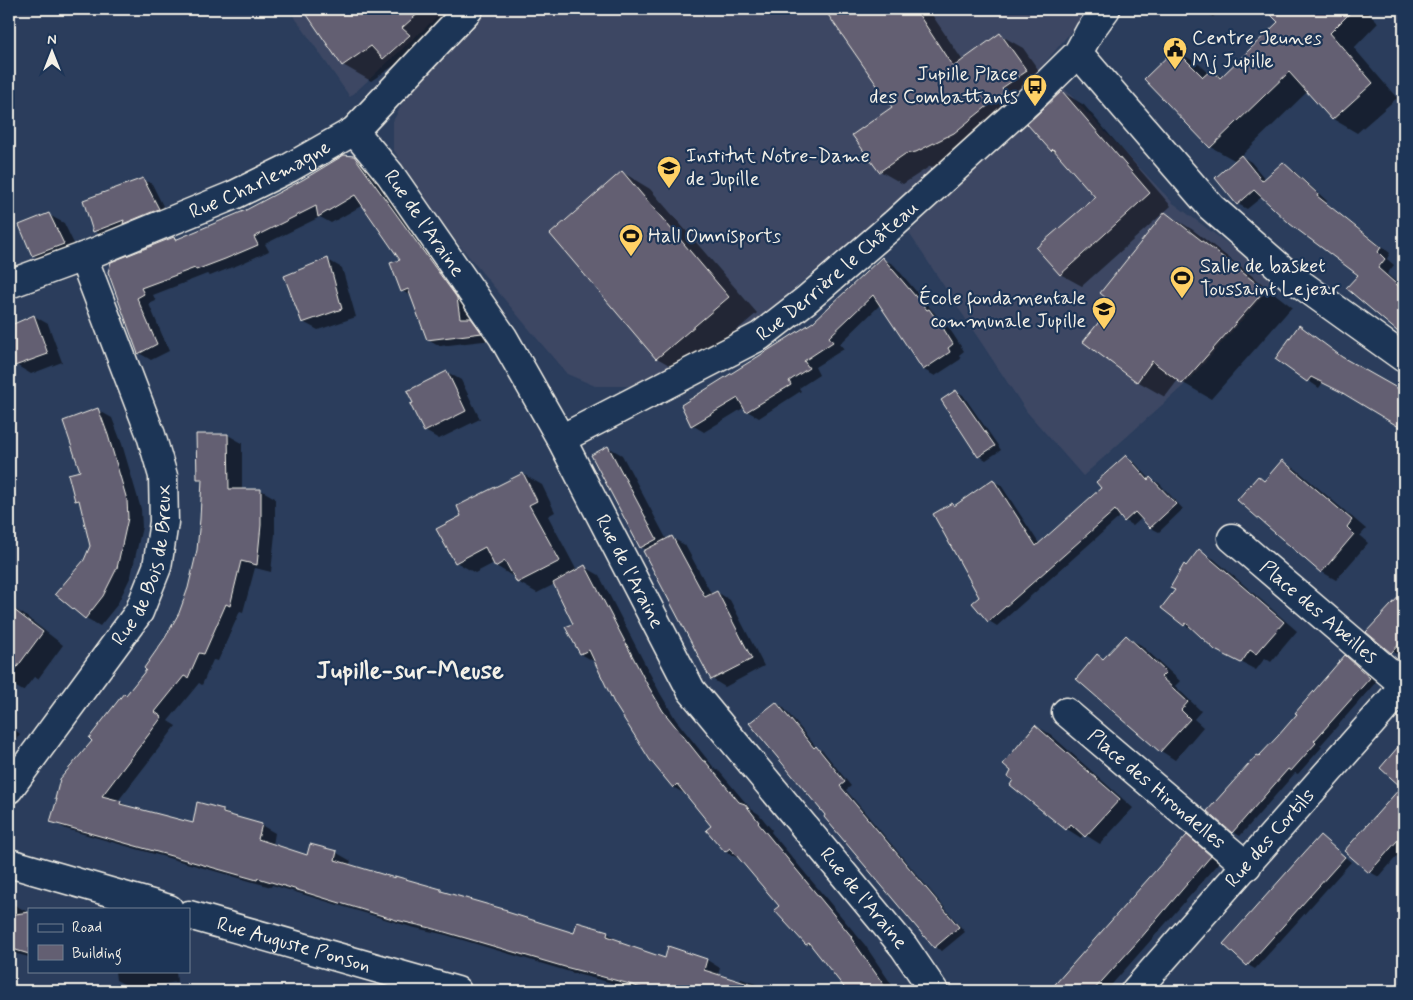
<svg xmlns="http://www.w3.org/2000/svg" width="1413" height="1000" font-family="Mynerve,sans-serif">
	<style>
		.built { fill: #3c4763 }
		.shadow { fill: #0007 }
		.building { fill: #635f72; stroke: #f4f1e8 }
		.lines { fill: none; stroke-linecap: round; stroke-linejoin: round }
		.minor-casing { stroke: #f4f1e8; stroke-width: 31 }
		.minor { stroke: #1d3557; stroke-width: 28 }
		.labels { text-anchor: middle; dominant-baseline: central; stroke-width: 4.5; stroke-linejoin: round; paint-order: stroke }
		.poi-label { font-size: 20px; fill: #f4f1e8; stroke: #1d3557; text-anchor: start }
		.street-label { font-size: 20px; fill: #f4f1e8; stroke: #1d3557 }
		.district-label { font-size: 25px; font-weight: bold; fill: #f4f1e8; stroke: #1d3557 }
	</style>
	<rect width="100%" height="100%" fill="#2b3d5c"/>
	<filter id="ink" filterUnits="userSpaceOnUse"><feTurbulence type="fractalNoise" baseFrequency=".02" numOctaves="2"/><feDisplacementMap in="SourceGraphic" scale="10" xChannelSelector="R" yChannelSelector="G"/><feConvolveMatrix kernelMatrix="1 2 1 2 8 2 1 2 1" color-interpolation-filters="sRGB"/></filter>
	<g filter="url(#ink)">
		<path class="built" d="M 289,9 L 446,9 L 350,97 Z
			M 490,9 L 1087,9 L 1069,34 L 1018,95 L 962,155 L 809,276 L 749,328 L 664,371 L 631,386 L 595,386 L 567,374 L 534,335 L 455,240 L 403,165 L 393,149 L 393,121 L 409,91 Z
			M 1061,85 L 1173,203 L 1277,280 L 1191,379 L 1083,476 L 1027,412 L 909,233 Z"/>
		<path class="shadow" d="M 304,9 L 468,9 L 412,74 L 395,65 L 371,81 L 343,65 Z
			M 826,9 L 928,9 L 963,61 L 1000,35 L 1023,48 L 1049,85 L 940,165 L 929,167 L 903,184 L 880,171 L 894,108 Z
			M 1199,9 L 1221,9 L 1213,17 Z
			M 1267,9 L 1364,9 L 1378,23 L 1354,48 L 1397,98 L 1357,133 L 1333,119 L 1308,91 L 1241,156 L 1251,162 L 1266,180 L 1283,164 L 1293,170 L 1327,201 L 1326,203 L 1390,253 L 1387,259 L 1394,265 L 1387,274 L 1404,289 L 1404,335 L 1360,275 L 1263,196 L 1247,209 L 1238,204 L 1236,161 L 1211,147 L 1175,50 L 1200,65 L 1209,73 L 1212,71 L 1223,77 L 1280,23 Z
			M 1062,92 L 1084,105 L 1171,206 L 1082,286 L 1060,274 L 1097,197 L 1060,155 L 1051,150 Z
			M 353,157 L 366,165 L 469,306 L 471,320 L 483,327 L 492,340 L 440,346 L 428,339 L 413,297 L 402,291 L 402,260 L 363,205 L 331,223 L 320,217 L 265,244 L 269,251 L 238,265 L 210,276 L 207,274 L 153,295 L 156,301 L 149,304 L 169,351 L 151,360 L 139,353 L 109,272 L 173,238 L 177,240 L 247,211 Z
			M 622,172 L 650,189 L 757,313 L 685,374 L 657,358 Z
			M 143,179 L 152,184 L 167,214 L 103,236 L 94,231 Z
			M 1165,213 L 1193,230 L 1292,307 L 1211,399 L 1178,380 L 1165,397 L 1137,381 L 1114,304 Z
			M 49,215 L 64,223 L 78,252 L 47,264 L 33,255 Z
			M 883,259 L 894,265 L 936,315 L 949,328 L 964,351 L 959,355 L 961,359 L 935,376 L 924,370 L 880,305 L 840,344 L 844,349 L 815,367 L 819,375 L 799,388 L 801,391 L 759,418 L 747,411 L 745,407 L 704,432 L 692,425 L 682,405 L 814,323 Z
			M 328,260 L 342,268 L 356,317 L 318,330 L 303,322 Z
			M 34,316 L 48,324 L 62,362 L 31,374 L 16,365 L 9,339 L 9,328 Z
			M 1300,327 L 1354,365 L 1404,394 L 1404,428 L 1323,382 L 1319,388 L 1277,359 Z
			M 447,372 L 461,380 L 480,419 L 439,439 L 425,431 L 415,403 Z
			M 956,391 L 963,395 L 1001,450 L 986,460 L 979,456 Z
			M 98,410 L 112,418 L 122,444 L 141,509 L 142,527 L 131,576 L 117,605 L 100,626 L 86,618 L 57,594 L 85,560 L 92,546 L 81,503 L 76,500 Z
			M 198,435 L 228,435 L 242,443 L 242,490 L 261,490 L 275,498 L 275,534 L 271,572 L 255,568 L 243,612 L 240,611 L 218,661 L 213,660 L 202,685 L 199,683 L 168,721 L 176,726 L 118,801 L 132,808 L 194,825 L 223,811 L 236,818 L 261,825 L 275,833 L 273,845 L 308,856 L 311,846 L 337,853 L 351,861 L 349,866 L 395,879 L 440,890 L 449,895 L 507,911 L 516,917 L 575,934 L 607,933 L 629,947 L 666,960 L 707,960 L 720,968 L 718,975 L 740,982 L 741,979 L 761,986 L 770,991 L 644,991 L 580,975 L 446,935 L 411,927 L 272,885 L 271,887 L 66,829 L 52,821 L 93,740 L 148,670 L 180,613 L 189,588 L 198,550 L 203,481 L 198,478 Z
			M 608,447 L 622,455 L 667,540 L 672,538 L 685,545 L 712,595 L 717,592 L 730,600 L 764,666 L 725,687 L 712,679 L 646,550 L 641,547 Z
			M 1126,457 L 1134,462 L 1150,479 L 1159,483 L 1183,509 L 1159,532 L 1151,528 L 1142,518 L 1133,526 L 1125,521 L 1121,516 L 997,626 L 989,621 L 974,603 L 980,597 L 952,505 L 955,506 L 993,481 L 1001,485 L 1040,545 L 1103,488 Z
			M 1282,461 L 1297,470 L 1366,529 L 1360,536 L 1368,543 L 1336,580 L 1322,572 L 1238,500 L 1258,477 L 1266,482 Z
			M 523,474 L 542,485 L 555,512 L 548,516 L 577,571 L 585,567 L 599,575 L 660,693 L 676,720 L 715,769 L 719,771 L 751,809 L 759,814 L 772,830 L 771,832 L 865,945 L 896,991 L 849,991 L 817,950 L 807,944 L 780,906 L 739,859 L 725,851 L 712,826 L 687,795 L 673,787 L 595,662 L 581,654 L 575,624 L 555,584 L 537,593 L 518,582 L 514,577 L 496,566 L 494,563 L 475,573 L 456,562 L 463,516 Z
			M 1199,551 L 1214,559 L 1297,631 L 1271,662 L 1265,658 L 1256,670 L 1231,657 L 1200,634 L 1185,625 L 1163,608 L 1177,590 L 1186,567 Z
			M 1404,592 L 1404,650 L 1399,656 L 1368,632 Z
			M 9,606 L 23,614 L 63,645 L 38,679 L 34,677 L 23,691 L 9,683 Z
			M 1126,637 L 1141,645 L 1180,681 L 1175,686 L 1201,711 L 1194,719 L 1203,727 L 1175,760 L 1161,751 L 1078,679 L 1104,660 Z
			M 1346,657 L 1352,661 L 1376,682 L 1320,746 L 1322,747 L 1298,774 L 1295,773 L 1240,836 L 1233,832 L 1209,811 L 1279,737 Z
			M 776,703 L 783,707 L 816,747 L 823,751 L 851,786 L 846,790 L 965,932 L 942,951 L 935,947 L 826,817 L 827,815 Z
			M 9,725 L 20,734 L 9,749 Z
			M 1036,726 L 1050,734 L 1133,808 L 1100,844 L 1084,834 L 1081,838 L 1067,829 L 1011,784 L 1015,780 Z
			M 1399,792 L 1404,795 L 1404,848 L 1379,877 L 1370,872 Z
			M 1187,837 L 1196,842 L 1220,862 L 1106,991 L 1050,991 Z
			M 1321,837 L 1351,862 L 1255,969 L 1248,965 Z
			M 15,905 L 29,913 L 29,957 L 9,952 L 9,906 Z
			M 115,971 L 176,971 L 177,982 L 133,989 L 116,980 Z
			M 1404,985 L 1404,991 L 1389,991 Z"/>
		<path class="building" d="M 303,9 L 423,9 L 402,28 L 410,35 L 383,59 L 371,46 L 342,66 Z
			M 824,9 L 915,9 L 953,67 L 1000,33 L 1027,71 L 1002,88 L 1005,92 L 954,133 L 916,152 L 905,154 L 879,172 L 852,135 L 892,107 Z
			M 1265,9 L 1354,9 L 1330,33 L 1373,83 L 1332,120 L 1289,72 L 1210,148 L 1144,79 L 1175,49 L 1203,77 L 1212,69 L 1220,78 L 1278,22 Z
			M 1062,91 L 1150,193 L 1060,275 L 1036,248 L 1095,197 L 1053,149 L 1051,151 L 1027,124 Z
			M 344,155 L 354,156 L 455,295 L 457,298 L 460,318 L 471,318 L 482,333 L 427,340 L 408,289 L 401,292 L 390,263 L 400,260 L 355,195 L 318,217 L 316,206 L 254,237 L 258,245 L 225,259 L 196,270 L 195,268 L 141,288 L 144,294 L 137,298 L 157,344 L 138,354 L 108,272 L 111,262 L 174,237 L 175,240 L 246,210 L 304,179 Z
			M 1241,155 L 1262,181 L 1283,162 L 1318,194 L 1317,196 L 1381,247 L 1378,252 L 1385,259 L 1378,268 L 1404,291 L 1404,337 L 1346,288 L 1358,275 L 1290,224 L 1254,190 L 1237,205 L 1215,178 Z
			M 622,171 L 729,297 L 656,359 L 550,234 Z
			M 143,178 L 159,209 L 123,224 L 124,220 L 93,232 L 83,200 Z
			M 1165,212 L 1265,290 L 1182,384 L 1152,361 L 1137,382 L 1083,342 L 1113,304 L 1100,293 Z
			M 49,213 L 64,244 L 32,256 L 19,225 Z
			M 882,257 L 927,310 L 929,309 L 937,320 L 938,320 L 953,344 L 948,348 L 950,352 L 923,370 L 873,295 L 829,337 L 833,342 L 804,361 L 809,368 L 789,381 L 791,385 L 746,412 L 738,398 L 691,426 L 681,405 L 813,322 Z
			M 328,258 L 342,309 L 302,323 L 284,276 Z
			M 34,315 L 48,354 L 9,368 L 9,326 Z
			M 1299,325 L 1342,357 L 1404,392 L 1404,430 L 1341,392 L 1311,377 L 1307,382 L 1275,359 Z
			M 447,371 L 466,411 L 424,432 L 410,404 L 413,403 L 407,391 Z
			M 956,390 L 995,446 L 978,457 L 941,400 Z
			M 98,408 L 108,435 L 127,500 L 128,518 L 117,568 L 103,596 L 85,619 L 55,594 L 84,560 L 90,546 L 79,500 L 75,501 L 68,474 L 80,471 L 63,421 Z
			M 196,434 L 228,434 L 229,489 L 261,489 L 261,525 L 257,565 L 241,561 L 230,606 L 226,604 L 204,654 L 199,653 L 188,678 L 184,676 L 155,712 L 162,717 L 102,796 L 121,801 L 120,804 L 193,823 L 197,802 L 223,809 L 223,813 L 262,824 L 258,839 L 307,855 L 310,844 L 337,851 L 335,860 L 395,878 L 395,876 L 441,889 L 441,891 L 507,910 L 507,912 L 574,933 L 577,922 L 608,931 L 607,936 L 621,941 L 621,943 L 665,958 L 668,946 L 707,959 L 704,970 L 758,987 L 757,991 L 650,991 L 626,983 L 565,967 L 431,928 L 396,920 L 258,878 L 257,880 L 50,822 L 57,799 L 55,799 L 60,779 L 92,741 L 89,738 L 124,693 L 126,695 L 146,670 L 144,668 L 165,638 L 179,613 L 188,588 L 197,550 L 200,519 L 202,479 L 197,479 Z
			M 608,446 L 657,539 L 640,548 L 591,455 Z
			M 1126,455 L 1148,480 L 1150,477 L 1176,504 L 1150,528 L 1135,512 L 1124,522 L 1115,510 L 988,622 L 972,603 L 979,597 L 933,514 L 952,503 L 954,506 L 993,479 L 1036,546 L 1101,488 L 1096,482 Z
			M 1282,460 L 1352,520 L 1347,527 L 1354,534 L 1321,573 L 1237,500 L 1258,476 L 1264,481 Z
			M 523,473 L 537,501 L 529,505 L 560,561 L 517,583 L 505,561 L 495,567 L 485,547 L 455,563 L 436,529 L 461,516 L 457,506 Z
			M 672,536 L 705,597 L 717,591 L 752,659 L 711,680 L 643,551 Z
			M 1199,549 L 1284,622 L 1256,654 L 1250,650 L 1241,663 L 1215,650 L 1186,623 L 1184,626 L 1161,608 L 1175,590 L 1170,588 L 1184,564 L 1186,566 Z
			M 585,565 L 647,684 L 663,711 L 703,761 L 705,761 L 739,802 L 745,804 L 759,822 L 758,823 L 852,937 L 851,938 L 888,991 L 847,991 L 809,943 L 806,945 L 774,910 L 779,906 L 730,848 L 725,852 L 706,830 L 711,826 L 677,784 L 673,788 L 650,760 L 614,703 L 589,650 L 580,654 L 565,627 L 573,624 L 553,583 Z
			M 1404,591 L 1404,639 L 1391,653 L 1366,632 Z
			M 9,606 L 43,632 L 9,678 Z
			M 1126,635 L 1166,672 L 1161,677 L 1188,702 L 1181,710 L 1190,719 L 1160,752 L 1076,679 L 1097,654 L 1103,659 Z
			M 1345,655 L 1370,678 L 1314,741 L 1316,743 L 1291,771 L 1288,769 L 1232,833 L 1207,811 L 1257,755 L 1259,756 L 1278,736 L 1297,714 L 1295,713 Z
			M 776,702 L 814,748 L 816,746 L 845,782 L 840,786 L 959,927 L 934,948 L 824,817 L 825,815 L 749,723 Z
			M 1035,725 L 1120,799 L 1085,837 L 1071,824 L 1066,830 L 1010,785 L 1013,780 L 1008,777 L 1011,771 L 1003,764 Z
			M 1404,740 L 1404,833 L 1369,873 L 1344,851 L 1401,787 L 1380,768 Z
			M 1187,835 L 1211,856 L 1140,939 L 1093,991 L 1049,991 Z
			M 1320,835 L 1345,857 L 1247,966 L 1223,944 Z
			M 29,912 L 29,954 L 9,948 L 9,915 Z"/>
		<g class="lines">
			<defs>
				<g id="minor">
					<path d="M 1078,53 L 1211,207 L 1291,277 L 1404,358"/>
					<path id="s1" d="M 354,131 L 390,174 L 503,337 L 561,439 L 691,690 L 904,947 L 934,991"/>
					<path id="s2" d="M 9,284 L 83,257 L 234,195 L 289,168 L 354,131 L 469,9"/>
					<path id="s3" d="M 561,439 L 760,336 L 806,300 L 895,223 L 1028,102 L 1078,53 L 1090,31 L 1106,9"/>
					<path id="s4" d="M 1232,538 L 1404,685"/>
					<path id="s5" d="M 1066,712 L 1247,866"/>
					<path id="s6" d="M 9,789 L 139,612 L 157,567 L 164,522 L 163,476 L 151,435 L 83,257"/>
					<path d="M 9,863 L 169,909"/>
					<path id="s7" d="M 189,915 L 457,991"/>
					<path id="s8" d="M 1135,991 L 1404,686"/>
				</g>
			</defs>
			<use href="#minor" class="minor-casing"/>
			<use href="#minor" class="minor"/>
		</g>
	</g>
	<defs>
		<symbol id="civic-pin" viewBox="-11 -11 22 30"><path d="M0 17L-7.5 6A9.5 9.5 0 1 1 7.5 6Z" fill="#ffd166" stroke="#1d3557"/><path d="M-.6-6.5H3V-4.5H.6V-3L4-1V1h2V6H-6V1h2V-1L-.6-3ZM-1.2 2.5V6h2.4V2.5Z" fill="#111"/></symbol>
		<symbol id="bus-pin" viewBox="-11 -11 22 30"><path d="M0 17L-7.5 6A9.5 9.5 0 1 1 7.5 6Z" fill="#ffd166" stroke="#1d3557"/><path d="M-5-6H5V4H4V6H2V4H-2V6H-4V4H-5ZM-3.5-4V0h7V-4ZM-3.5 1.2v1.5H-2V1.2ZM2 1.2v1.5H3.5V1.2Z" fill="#111"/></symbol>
		<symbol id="school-pin" viewBox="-11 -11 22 30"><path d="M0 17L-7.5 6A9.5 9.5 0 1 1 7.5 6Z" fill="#ffd166" stroke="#1d3557"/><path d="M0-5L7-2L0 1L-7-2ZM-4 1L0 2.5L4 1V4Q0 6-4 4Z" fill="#111"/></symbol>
		<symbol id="stadium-pin" viewBox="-11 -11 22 30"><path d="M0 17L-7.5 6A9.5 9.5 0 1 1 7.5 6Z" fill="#ffd166" stroke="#1d3557"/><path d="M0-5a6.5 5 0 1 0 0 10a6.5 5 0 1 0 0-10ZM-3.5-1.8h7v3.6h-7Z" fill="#111"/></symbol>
	</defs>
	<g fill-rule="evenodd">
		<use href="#civic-pin" x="1161" y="35" width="28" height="38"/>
		<use href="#bus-pin" x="1021" y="72" width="28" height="38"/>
		<use href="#school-pin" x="655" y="154" width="28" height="38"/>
		<use href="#stadium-pin" x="617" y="222" width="28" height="38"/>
		<use href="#stadium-pin" x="1168" y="264" width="28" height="38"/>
		<use href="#school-pin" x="1090" y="295" width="28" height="38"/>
	</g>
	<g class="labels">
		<g class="poi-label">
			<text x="1192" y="38">Centre Jeunes<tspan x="1192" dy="23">Mj Jupille</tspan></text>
			<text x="1018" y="74" text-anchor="end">Jupille Place<tspan x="1018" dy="23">des Combattants</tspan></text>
			<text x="686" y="156">Institut Notre-Dame<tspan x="686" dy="23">de Jupille</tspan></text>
			<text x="648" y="236">Hall Omnisports</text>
			<text x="1200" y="266">Salle de basket<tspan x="1200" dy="23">Toussaint Lejear</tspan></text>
			<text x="1086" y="298" text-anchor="end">École fondamentale<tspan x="1086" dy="23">communale Jupille</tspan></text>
		</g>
		<g class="street-label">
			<text stroke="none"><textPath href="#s2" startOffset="272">Rue Charlemagne</textPath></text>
			<text stroke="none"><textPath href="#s1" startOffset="116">Rue de l'Araine</textPath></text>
			<text stroke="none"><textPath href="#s3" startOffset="325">Rue Derrière le Château</textPath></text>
			<text stroke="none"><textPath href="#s6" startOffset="266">Rue de Bois de Breux</textPath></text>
			<text stroke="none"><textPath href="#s1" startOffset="521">Rue de l'Araine</textPath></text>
			<text stroke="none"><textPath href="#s4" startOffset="114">Place des Abeilles</textPath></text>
			<text stroke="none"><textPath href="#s5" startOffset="119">Place des Hirondelles</textPath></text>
			<text stroke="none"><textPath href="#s8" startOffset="204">Rue des Cortils</textPath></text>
			<text stroke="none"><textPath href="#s1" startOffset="925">Rue de l'Araine</textPath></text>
			<text stroke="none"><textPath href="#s7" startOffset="109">Rue Auguste Ponson</textPath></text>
		</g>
		<g class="district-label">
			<text x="410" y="671">Jupille-sur-Meuse</text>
		</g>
	</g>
	<rect width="1413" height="1000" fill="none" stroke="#1d3557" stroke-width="30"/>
	<rect x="15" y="15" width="1383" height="970" fill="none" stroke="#f4f1e8" stroke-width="2" filter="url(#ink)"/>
	<rect x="28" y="908" width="162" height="65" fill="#1d3557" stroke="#738091"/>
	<rect x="38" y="924" width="25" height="8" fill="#1d3557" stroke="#738091"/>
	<text x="72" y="932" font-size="15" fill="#f4f1e8">Road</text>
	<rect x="38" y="945" width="25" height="15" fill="#635f72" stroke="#738091"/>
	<text x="72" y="958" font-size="15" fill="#f4f1e8">Building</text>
	<g transform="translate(52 52)" stroke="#1d3557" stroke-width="4" paint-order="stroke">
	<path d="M0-4L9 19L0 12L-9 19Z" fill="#f4f1e8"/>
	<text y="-8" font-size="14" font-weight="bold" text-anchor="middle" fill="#f4f1e8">N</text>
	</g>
</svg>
